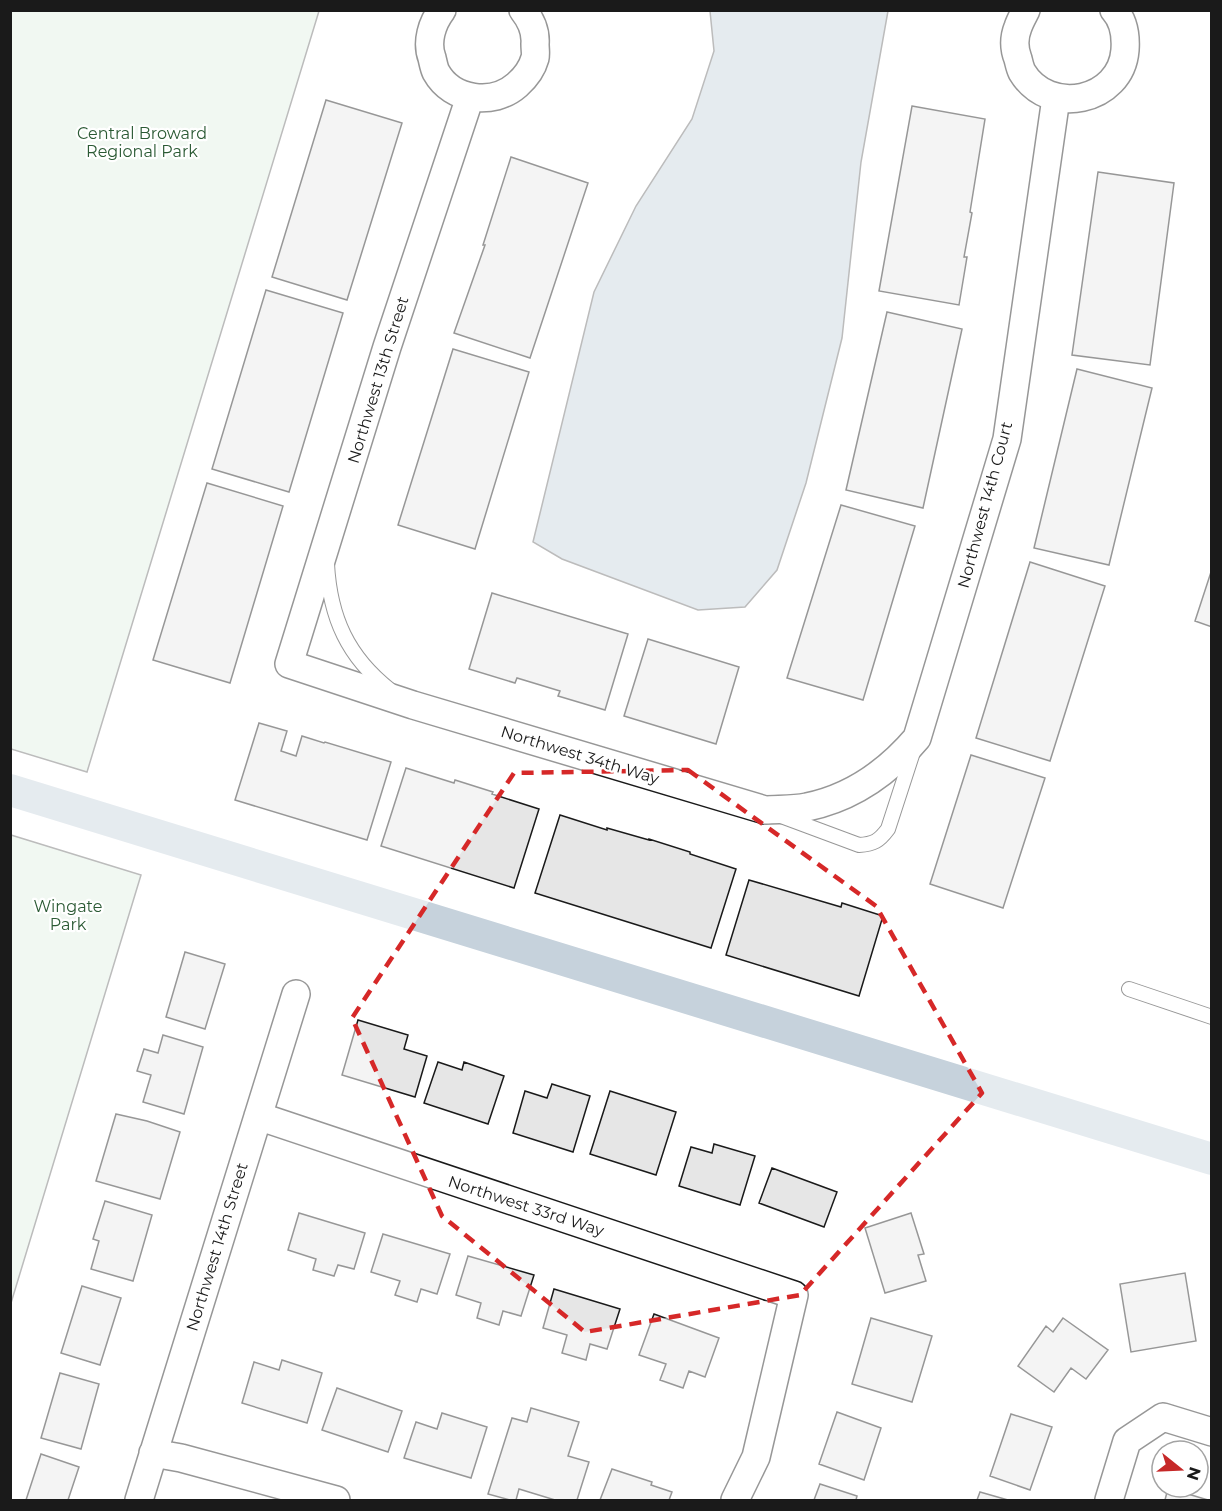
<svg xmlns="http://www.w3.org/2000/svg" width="1222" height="1511" font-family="Montserrat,sans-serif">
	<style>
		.green { fill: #e0efe3; stroke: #6a6a6a; stroke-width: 1.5 }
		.water { fill: #c6d2dc; stroke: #6a6a6a; stroke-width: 1.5 }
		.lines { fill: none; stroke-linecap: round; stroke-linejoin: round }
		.canal { stroke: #c6d2dc; stroke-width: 32 }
		.building { fill: #e6e6e6; stroke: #1a1a1a; stroke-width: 1.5 }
		.service-casing { stroke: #1a1a1a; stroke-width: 16 }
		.minor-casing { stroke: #1a1a1a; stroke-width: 30 }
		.service { stroke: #fff; stroke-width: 14 }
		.minor { stroke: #fff; stroke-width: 27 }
		.marked { fill: none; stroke: #d62828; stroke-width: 4.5; stroke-dasharray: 12 8; stroke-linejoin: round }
		.labels { text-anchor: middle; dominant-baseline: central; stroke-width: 4.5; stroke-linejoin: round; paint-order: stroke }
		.park-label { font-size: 16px; fill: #2b5a34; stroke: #fff }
		.street-label { font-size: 16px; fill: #1a1a1a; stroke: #fff }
	</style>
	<rect width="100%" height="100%" fill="#fff"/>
	<path class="green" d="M 10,11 L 319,11 L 87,772 L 11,749 Z
		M 11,835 L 141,875 L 11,1303 L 10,835 Z"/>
	<path class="water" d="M 710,11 L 888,11 L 861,162 L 842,338 L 806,483 L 777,570 L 745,607 L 698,610 L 562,559 L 533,542 L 594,292 L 636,206 L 692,119 L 714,51 Z"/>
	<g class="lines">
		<path class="canal" d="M 10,790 L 1212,1159"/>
	</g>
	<path class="building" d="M 326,100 L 402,123 L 347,300 L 272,277 Z
		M 912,106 L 985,119 L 970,212 L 972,213 L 964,257 L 967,257 L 959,305 L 879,291 Z
		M 511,157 L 588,183 L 530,358 L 454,333 L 485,245 L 483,245 Z
		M 1098,172 L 1174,183 L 1150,365 L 1072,355 Z
		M 266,290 L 343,313 L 289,492 L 212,469 Z
		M 887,312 L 962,329 L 923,508 L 846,490 Z
		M 453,349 L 529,372 L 475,549 L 398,525 Z
		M 1077,369 L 1152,388 L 1109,565 L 1034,548 Z
		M 207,483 L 283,506 L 230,683 L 153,660 Z
		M 841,505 L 915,526 L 863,700 L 787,678 Z
		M 1030,562 L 1105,586 L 1050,761 L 976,738 Z
		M 1212,569 L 1212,627 L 1195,621 Z
		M 492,593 L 628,634 L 605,710 L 558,696 L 560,691 L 517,678 L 515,683 L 469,669 Z
		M 648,639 L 739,667 L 716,744 L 624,716 Z
		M 259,723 L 287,731 L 281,751 L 296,756 L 302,736 L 324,743 L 325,742 L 391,762 L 367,840 L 235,800 Z
		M 971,755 L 1045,778 L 1003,908 L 930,884 Z
		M 406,768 L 454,783 L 455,780 L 493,792 L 492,794 L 539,809 L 514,888 L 381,846 Z
		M 560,815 L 607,830 L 607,828 L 649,840 L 649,839 L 690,852 L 690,854 L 736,869 L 711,948 L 535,893 Z
		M 749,880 L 841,907 L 842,903 L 883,916 L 859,996 L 726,955 Z
		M 185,952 L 225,964 L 205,1029 L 166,1017 Z
		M 358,1020 L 408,1035 L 404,1049 L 427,1056 L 415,1097 L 342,1075 Z
		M 163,1035 L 203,1047 L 184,1114 L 143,1102 L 151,1075 L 137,1071 L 144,1049 L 158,1053 Z
		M 438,1062 L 462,1070 L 464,1062 L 504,1076 L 488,1124 L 424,1103 Z
		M 552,1084 L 590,1096 L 573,1152 L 513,1133 L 525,1091 L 547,1098 Z
		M 610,1091 L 676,1112 L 656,1175 L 590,1154 Z
		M 116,1114 L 147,1121 L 180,1132 L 160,1199 L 96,1181 Z
		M 714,1144 L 755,1156 L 740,1205 L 679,1186 L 691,1147 L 712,1153 Z
		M 772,1168 L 837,1192 L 824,1227 L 759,1203 Z
		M 105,1201 L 152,1215 L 133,1281 L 91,1269 L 99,1241 L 93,1239 Z
		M 299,1213 L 365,1233 L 354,1269 L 338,1265 L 334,1276 L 313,1270 L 316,1259 L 288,1250 Z
		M 911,1213 L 924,1254 L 918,1255 L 926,1281 L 885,1293 L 865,1228 Z
		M 383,1234 L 450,1254 L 437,1294 L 421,1289 L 417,1302 L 395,1295 L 400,1281 L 371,1272 Z
		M 468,1256 L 534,1275 L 521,1316 L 503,1311 L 499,1325 L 477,1318 L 481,1303 L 456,1295 Z
		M 1185,1273 L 1196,1341 L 1131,1352 L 1120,1284 Z
		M 82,1286 L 121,1298 L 100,1365 L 61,1353 Z
		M 554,1289 L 620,1309 L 607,1349 L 590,1344 L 586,1360 L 562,1353 L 567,1335 L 543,1328 Z
		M 654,1314 L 719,1338 L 705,1377 L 689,1371 L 683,1388 L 660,1380 L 666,1364 L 639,1355 Z
		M 871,1318 L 932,1336 L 912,1402 L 852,1384 Z
		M 1063,1318 L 1108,1350 L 1086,1379 L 1071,1368 L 1054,1392 L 1018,1366 L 1046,1326 L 1053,1332 Z
		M 282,1360 L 322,1373 L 307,1423 L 242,1403 L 254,1362 L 279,1370 Z
		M 60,1373 L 99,1384 L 81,1449 L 41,1438 Z
		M 337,1388 L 402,1411 L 388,1452 L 322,1430 Z
		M 531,1408 L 579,1422 L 568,1456 L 589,1462 L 577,1500 L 555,1500 L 519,1489 L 516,1500 L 510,1500 L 488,1494 L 512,1418 L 527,1422 Z
		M 837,1412 L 881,1428 L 864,1480 L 819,1464 Z
		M 442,1413 L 487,1427 L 471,1478 L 404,1458 L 416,1422 L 437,1429 Z
		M 1011,1414 L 1052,1427 L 1030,1490 L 990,1476 Z
		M 41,1454 L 79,1467 L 68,1500 L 26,1500 Z
		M 612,1469 L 652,1482 L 651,1485 L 672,1492 L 669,1500 L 600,1500 Z
		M 820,1484 L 857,1496 L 856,1500 L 814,1500 Z
		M 1168,1488 L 1208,1500 L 1165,1500 Z
		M 980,1492 L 1008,1500 L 977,1500 Z"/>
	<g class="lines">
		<defs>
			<path id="service" d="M 327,564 C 330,618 348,657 390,690
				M 781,816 L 859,845 C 874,844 879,841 888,829 L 914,749
				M 1129,989 L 1212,1017"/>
			<path id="minor" d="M 442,10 C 432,23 426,42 432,58 C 433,62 434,68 436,72 C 452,101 493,106 517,85 C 525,78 532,69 535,58 C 536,54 535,49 535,44 C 536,32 531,20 523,10
				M 1026,10 C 1023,16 1020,21 1018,27 C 1014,37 1014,49 1018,59 C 1019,63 1020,68 1022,72 C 1049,117 1121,102 1125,50 C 1126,36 1124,21 1114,10
				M 470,97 L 387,347 L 289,664 L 413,705 L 765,810 C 778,809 794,810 807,807 C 851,798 888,772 917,738 L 1007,439 L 1056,98
				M 258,1116 L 794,1295 L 756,1457 L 735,1500
				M 153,1453 L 181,1458 L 336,1500
				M 139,1500 L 296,994
				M 1109,1500 L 1127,1441 L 1163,1417 L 1212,1432"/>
		</defs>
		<use href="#service" class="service-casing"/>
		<use href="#minor" class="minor-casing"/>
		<use href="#service" class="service"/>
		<use href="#minor" class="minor"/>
	</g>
	<path d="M0 0H1222V1511H0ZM 688,770 L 876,906 L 982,1093 L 800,1295 L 585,1332 L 442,1216 L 352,1018 L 514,773 Z" fill="#fff" fill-opacity=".55" fill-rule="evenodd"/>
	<path class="marked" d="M 688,770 L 876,906 L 982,1093 L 800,1295 L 585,1332 L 442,1216 L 352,1018 L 514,773 Z"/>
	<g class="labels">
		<g class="park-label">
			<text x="142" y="133">Central Broward<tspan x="142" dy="18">Regional Park</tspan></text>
			<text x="68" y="906">Wingate<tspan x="68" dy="18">Park</tspan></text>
		</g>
		<g class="street-label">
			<text transform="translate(378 380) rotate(-73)">Northwest 13th Street</text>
			<text transform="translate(985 505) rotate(-75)">Northwest 14th Court</text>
			<text transform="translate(580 755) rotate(17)">Northwest 34th Way</text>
			<text transform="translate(526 1206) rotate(18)">Northwest 33rd Way</text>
			<text transform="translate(217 1247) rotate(-73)">Northwest 14th Street</text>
		</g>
	</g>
	<rect width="1222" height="1511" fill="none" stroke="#1a1a1a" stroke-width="24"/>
	<g transform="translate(1180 1469) rotate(108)"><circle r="28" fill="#ffffff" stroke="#a3a3a3" stroke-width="1.5"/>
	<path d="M0-4.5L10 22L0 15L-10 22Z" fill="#c62828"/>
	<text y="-9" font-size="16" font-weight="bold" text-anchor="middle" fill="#1a1a1a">N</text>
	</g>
</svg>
